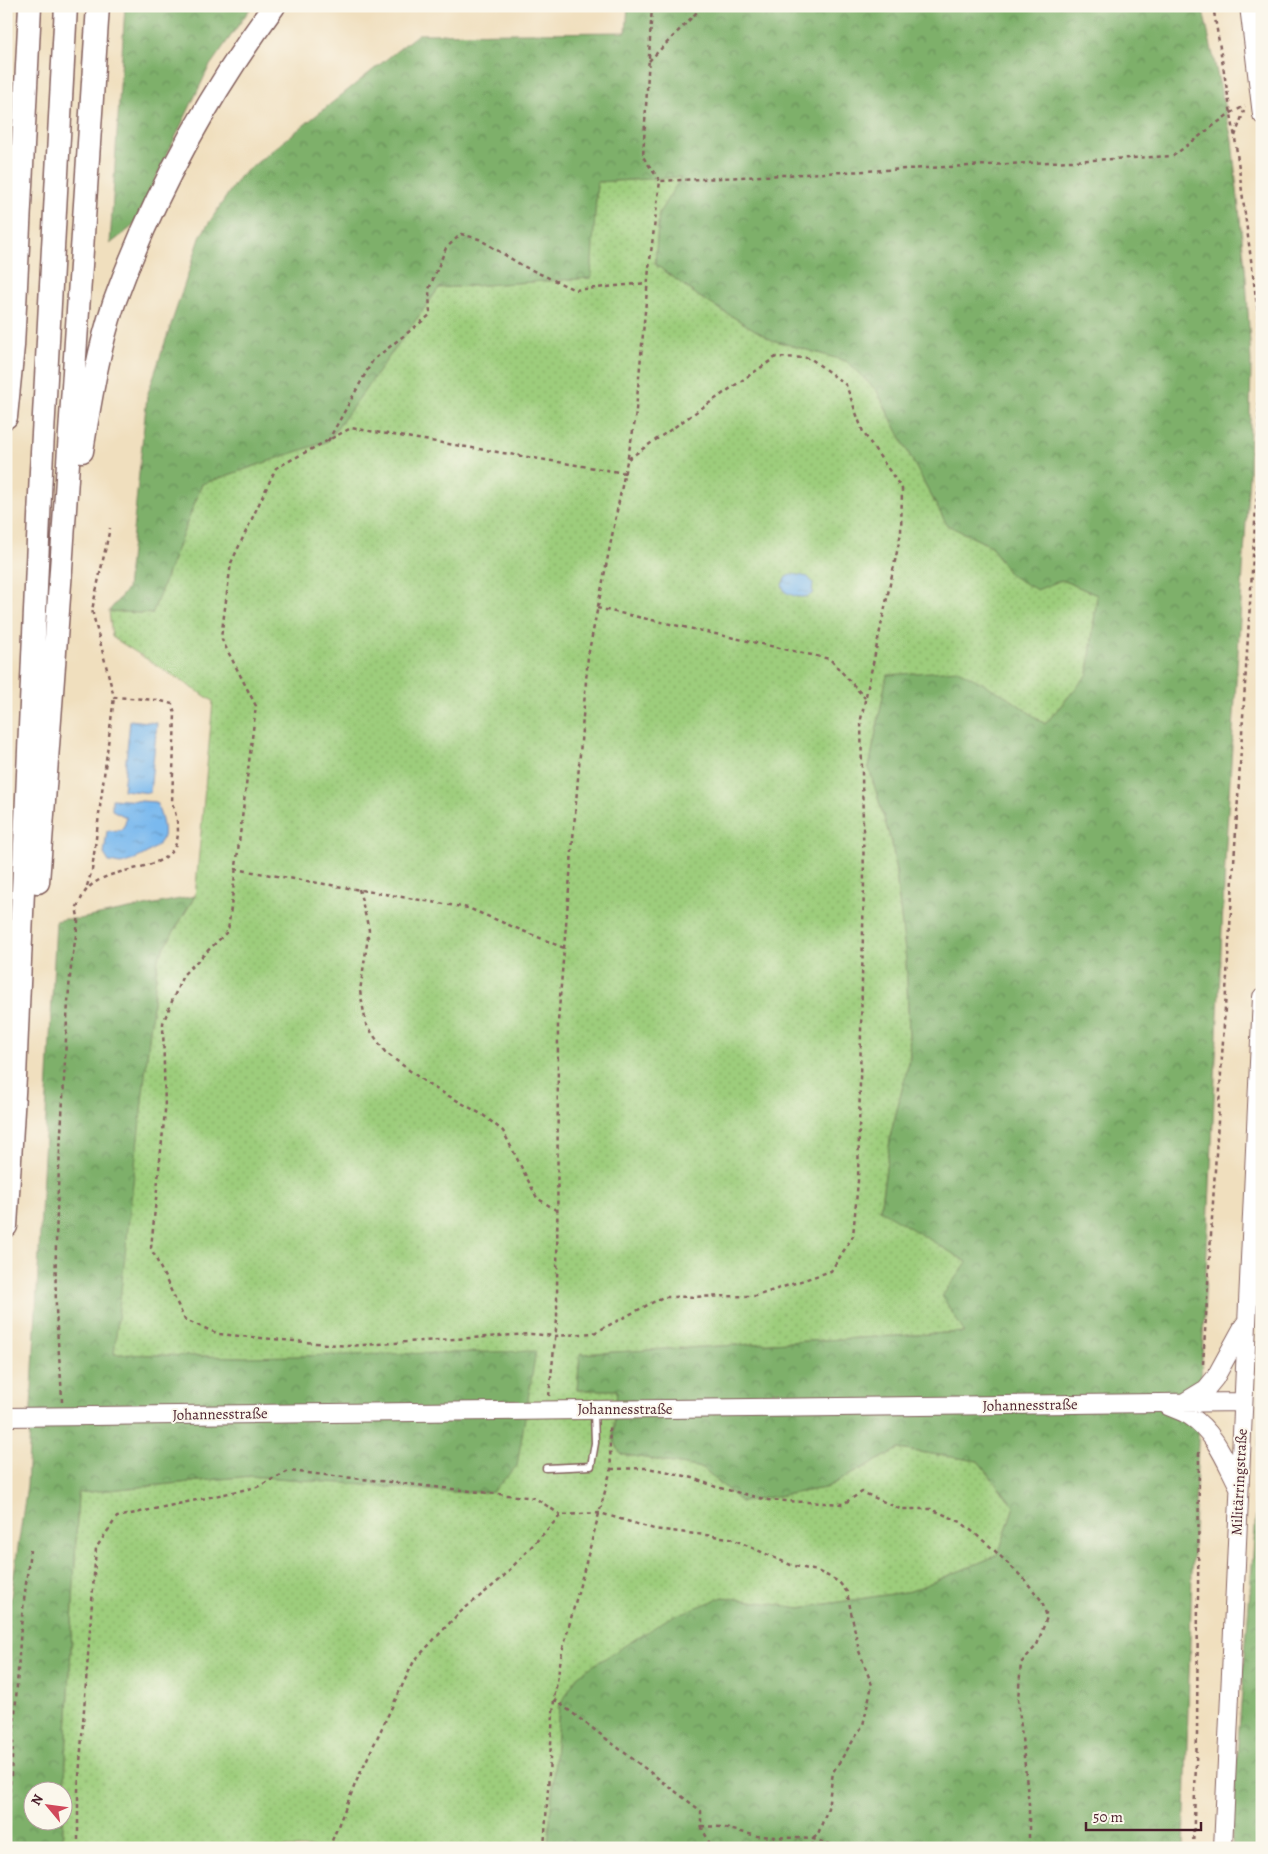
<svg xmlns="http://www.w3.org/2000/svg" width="1268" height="1854" font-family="Alegreya,serif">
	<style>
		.grass { fill: url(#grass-dots); stroke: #747653 }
		.forest { fill: url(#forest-crowns); stroke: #64684b; fill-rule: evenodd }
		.water { fill: url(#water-ripples); stroke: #626c8c }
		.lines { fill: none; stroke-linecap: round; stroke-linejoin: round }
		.service-casing { stroke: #84625e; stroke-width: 9 }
		.secondary-casing { stroke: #84625e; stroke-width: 20 }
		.motorway-casing { stroke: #84625e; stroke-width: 25 }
		.path { stroke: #84625e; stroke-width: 2.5; stroke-dasharray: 4 4; stroke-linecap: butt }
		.service { stroke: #fff; stroke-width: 6 }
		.secondary { stroke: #fff; stroke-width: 18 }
		.motorway { stroke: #fff; stroke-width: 22 }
		.labels { text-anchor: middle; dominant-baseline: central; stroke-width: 4; stroke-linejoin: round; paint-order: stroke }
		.street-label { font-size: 15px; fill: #4a1f2b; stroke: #fbf7ec }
	</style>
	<defs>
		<pattern id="grass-dots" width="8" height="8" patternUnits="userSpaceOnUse" patternTransform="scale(1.25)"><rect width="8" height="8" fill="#9dcd7b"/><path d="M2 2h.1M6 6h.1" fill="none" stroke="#89b06a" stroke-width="1.8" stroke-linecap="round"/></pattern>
		<pattern id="forest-crowns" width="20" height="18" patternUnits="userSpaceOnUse" patternTransform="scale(1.25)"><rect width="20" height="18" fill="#7eb06b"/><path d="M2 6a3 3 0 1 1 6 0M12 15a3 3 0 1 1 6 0" fill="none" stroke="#698f58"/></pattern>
		<pattern id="water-ripples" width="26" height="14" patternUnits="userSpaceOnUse" patternTransform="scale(1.25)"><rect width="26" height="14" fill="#7ab9ee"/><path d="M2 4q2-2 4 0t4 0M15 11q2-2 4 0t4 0" fill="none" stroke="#6696c1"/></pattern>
	</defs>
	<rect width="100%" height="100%" fill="#fbf7ec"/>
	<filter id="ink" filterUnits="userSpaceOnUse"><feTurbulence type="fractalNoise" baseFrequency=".02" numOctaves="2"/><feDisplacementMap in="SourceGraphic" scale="10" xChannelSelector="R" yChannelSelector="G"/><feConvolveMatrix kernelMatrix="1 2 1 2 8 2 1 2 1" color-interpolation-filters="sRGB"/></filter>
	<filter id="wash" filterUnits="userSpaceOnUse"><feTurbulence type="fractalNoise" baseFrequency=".0096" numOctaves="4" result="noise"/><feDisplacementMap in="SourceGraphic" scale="20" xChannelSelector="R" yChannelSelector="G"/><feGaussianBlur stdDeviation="1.12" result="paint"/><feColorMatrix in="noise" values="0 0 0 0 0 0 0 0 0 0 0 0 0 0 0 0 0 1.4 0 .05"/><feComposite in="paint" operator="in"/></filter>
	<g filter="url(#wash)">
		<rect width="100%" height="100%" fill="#f0dfbe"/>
		<path class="grass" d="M 682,177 L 659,213 L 655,264 L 701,298 L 772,340 L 846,361 L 877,391 L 910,456 L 947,525 L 991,546 L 1010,575 L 1062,580 L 1097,595 L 1088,674 L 1045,724 L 1006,696 L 887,675 L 869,768 L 893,848 L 906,960 L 910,1058 L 891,1133 L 880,1209 L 967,1262 L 965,1332 L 580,1354 L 577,1390 L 617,1390 L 613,1439 L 621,1454 L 703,1468 L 741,1502 L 825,1488 L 899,1449 L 978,1461 L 1014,1506 L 998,1555 L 911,1591 L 800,1608 L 723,1597 L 559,1707 L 548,1848 L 62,1848 L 78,1493 L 251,1476 L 454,1492 L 242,1357 L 113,1354 L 158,958 L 195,896 L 213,701 L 112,637 L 109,611 L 152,614 L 202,484 L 328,441 L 439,288 L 590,278 L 597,182 Z"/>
		<path class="forest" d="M 125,6 L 252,6 L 209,67 L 133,226 L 110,244 Z
			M 628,6 L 1202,6 L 1232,140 L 1246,277 L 1251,361 L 1249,475 L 1226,843 L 1192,1573 L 1184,1848 L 548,1848 L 559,1707 L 578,1675 L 669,1618 L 723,1597 L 800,1608 L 911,1591 L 998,1555 L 1014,1506 L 978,1461 L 899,1449 L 825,1488 L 741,1502 L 703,1468 L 621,1454 L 613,1439 L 617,1390 L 577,1390 L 580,1354 L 964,1332 L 942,1296 L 967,1262 L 880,1210 L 891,1133 L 910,1058 L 906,960 L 893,848 L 869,768 L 887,675 L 958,670 L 1006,696 L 1045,724 L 1088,674 L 1097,595 L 1062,580 L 1037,590 L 1010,575 L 991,546 L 947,525 L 910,456 L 877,391 L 846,361 L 772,340 L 701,298 L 655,264 L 659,213 L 681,177 L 597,182 L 591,278 L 439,288 L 328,441 L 202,484 L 152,614 L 109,611 L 127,589 L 147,396 L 201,235 L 239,177 L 418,34 L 626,32 Z
			M 195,896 L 158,958 L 114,1354 L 242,1357 L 536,1351 L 517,1466 L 492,1492 L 454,1492 L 251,1476 L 78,1493 L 62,1848 L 6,1848 L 6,1630 L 27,1485 L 56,921 L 65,919 L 79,919 ZM 32,1792 L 62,1792 L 62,1822 L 32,1822 Z
			M 1262,1379 L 1262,1848 L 1231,1848 L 1238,1742 L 1255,1528 Z"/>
		<path class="water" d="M 793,574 L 808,577 L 813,583 L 812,594 C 803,600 794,596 785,592 L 782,585 L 786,577 Z
			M 130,720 L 157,723 L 150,793 L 123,790 Z
			M 112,799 L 156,802 C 160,813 165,826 163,837 C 161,848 132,862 121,864 C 117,864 113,862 109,862 L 104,854 L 107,831 L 121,830 L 125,824 L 126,817 L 112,810 Z"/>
	</g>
	<g filter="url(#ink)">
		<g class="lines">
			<defs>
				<path id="service" d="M 546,1468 L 591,1466 L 595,1443 L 594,1411"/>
				<path id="secondary" d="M 1249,6 L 1262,115
					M 1183,1403 L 1206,1389 L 1215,1378 L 1244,1325
					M 1168,1406 C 1175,1409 1184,1412 1190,1416 C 1215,1432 1226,1462 1239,1487
					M 6,1417 L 1243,1402
					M 1223,1848 L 1262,997"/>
				<path id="motorway" d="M 6,417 L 13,346 L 30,6
					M 82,451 C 90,402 98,350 114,303 C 152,198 208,96 274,6
					M 38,882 L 61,570 L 98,6
					M 6,1226 L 15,1077 L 41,471 L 66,6"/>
			</defs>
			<use href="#service" class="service-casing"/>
			<use href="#secondary" class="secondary-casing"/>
			<use href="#motorway" class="motorway-casing"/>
			<path class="path" d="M 652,6 L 643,157 L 660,181
				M 649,61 L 703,6
				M 1235,136 L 1244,111
				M 328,441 L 373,360 L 430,315 L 429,289 L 446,248 L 461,234 L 479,239 L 523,266 L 575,290 L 647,283
				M 625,473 L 351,428 L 276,468 L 231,563 L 221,638 L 256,706 L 228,931 L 183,975 L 163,1023 L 165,1111 L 151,1248 L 185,1320 L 219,1334 L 347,1346 L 531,1334 L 555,1336 L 594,1333 L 663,1297 L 756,1296 L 831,1271 L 853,1236 L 858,1181 L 864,881 L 861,719 L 901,533 L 902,489 L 863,432 L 846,385 L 810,358 L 776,357 L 628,459
				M 597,608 L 830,659 L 865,698
				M 235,869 L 468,908 L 564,948
				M 87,886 L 92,870 L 114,697
				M 359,889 L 369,930 L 360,991 L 366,1024 L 385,1052 L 429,1085 L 483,1115 L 503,1131 L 537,1198 L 556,1210
				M 1203,1364 L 1259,458 L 1258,313 L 1235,138 L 1213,6
				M 549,1396 L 557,1320 L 558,1022 L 588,656 L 635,421 L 649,268 L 660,181 L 1173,156 L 1229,114 L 1245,106
				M 62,1402 C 61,1370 57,1339 56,1307 C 54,1232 60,1156 64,1080 C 66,1043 67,1005 71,967 C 73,952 76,937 78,922 C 79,917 76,912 77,907 C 78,904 81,900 82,897 C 104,852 203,889 172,803 L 175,713 L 172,704 L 158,700 L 114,697 L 92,610 L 110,528
				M 611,1469 L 646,1468 L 665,1471 L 693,1478 L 716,1487 L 768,1500 L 843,1504 L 862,1492 L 900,1509 L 931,1509 L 961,1522 L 992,1548 L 1024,1579 L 1042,1601 L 1047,1617 L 1037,1645 L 1021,1663 L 1018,1699 L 1029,1805 L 1029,1848
				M 554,1699 L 701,1811 L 701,1826 L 710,1844 L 710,1848
				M 701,1826 L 721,1827 L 757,1836 L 813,1839 L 843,1848
				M 6,1848 L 21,1626 L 30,1550
				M 78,1848 L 78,1790 L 96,1548 L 117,1517 L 257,1487 L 289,1471 L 535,1498 L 561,1515
				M 329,1848 L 356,1782 L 414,1661 L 458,1614 L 501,1579 L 561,1515 L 600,1513 L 654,1529 L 730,1538 L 791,1565 L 817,1571 L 828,1576 L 839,1582 L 847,1592 L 859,1651 L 872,1685 L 863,1725 L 833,1772 L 828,1808 L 818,1834 L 813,1839 L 812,1848
				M 544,1848 L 554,1699 L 562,1652 L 611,1469 L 609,1426
				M 1193,1848 L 1197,1735 L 1199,1449"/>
			<use href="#service" class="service"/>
			<use href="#secondary" class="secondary"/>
			<use href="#motorway" class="motorway"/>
		</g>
	</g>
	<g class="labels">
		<g class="street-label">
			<text transform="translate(1030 1405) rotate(-1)">Johannesstraße</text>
			<text x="625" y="1409">Johannesstraße</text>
			<text transform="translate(220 1414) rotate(-1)">Johannesstraße</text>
			<text transform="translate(1239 1482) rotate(-87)">Militärringstraße</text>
		</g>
	</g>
	<rect width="1268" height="1854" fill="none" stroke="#fbf7ec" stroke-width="25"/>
	<g transform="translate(48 1806) rotate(299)"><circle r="24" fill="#fbf7ec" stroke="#b4a19f"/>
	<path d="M0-4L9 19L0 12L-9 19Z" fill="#d1495b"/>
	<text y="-8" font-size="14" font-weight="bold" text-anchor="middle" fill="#4a1f2b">N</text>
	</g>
	<path d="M1086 1822v8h115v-8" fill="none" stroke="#4a1f2b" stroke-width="2.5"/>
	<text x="1093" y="1822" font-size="15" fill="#4a1f2b" stroke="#fbf7ec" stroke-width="4" paint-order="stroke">50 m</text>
</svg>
